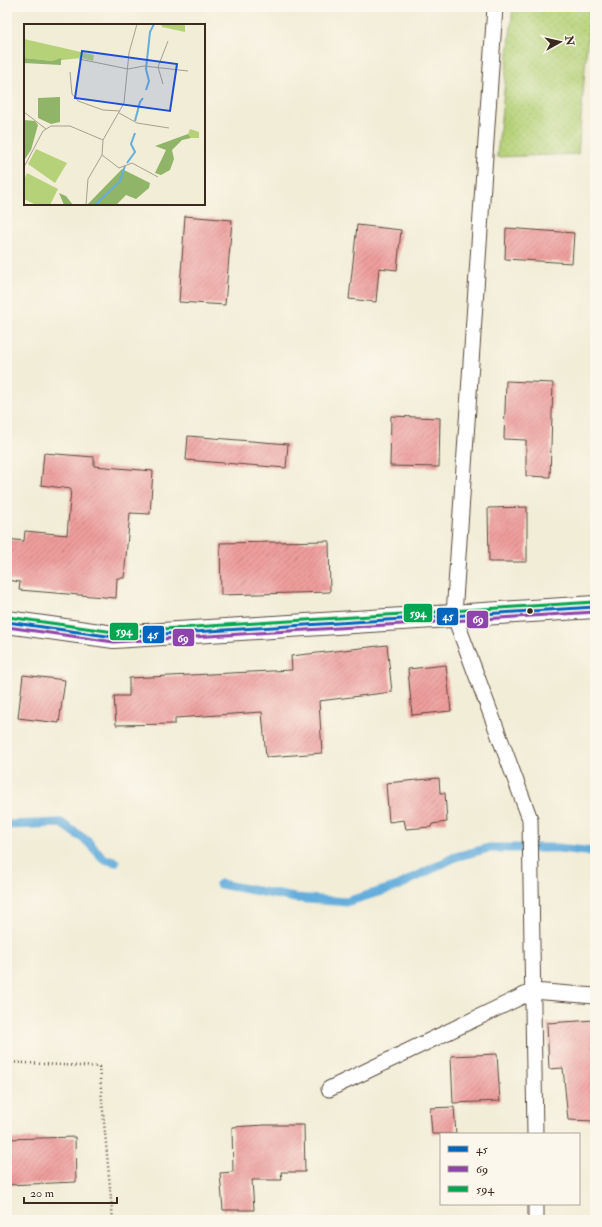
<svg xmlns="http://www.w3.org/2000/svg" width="602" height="1227" font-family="'IM FELL Double Pica',serif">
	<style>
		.grass { fill: url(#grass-dots); stroke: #787e4b }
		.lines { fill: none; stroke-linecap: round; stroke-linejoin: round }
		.stream { stroke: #65addc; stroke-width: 9 }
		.building { fill: url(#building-hatch) }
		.lane-casing { stroke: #56473a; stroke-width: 17 }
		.street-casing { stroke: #56473a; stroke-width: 24 }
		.path { stroke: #56473a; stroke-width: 2.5; stroke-dasharray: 1 3; stroke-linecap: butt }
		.lane { stroke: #fff; stroke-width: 15 }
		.street { stroke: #fff; stroke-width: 22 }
		.bus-1-casing { stroke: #fbf7ec; stroke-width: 6 }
		.bus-2-casing { stroke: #fbf7ec; stroke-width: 6 }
		.bus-3-casing { stroke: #fbf7ec; stroke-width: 6 }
		.bus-1 { stroke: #0065bd; stroke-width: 3 }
		.bus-2 { stroke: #8e44ad; stroke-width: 3 }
		.bus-3 { stroke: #00a651; stroke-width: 3 }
		.bus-dot { fill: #3b2a1e; stroke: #fbf7ec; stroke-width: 1.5 }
		.inset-river { fill: none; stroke: #65addc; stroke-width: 2 }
		.inset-road { fill: none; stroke: #a99f8d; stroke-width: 1 }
		.view { fill: #1d4ed8; fill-opacity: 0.15; stroke: #1d4ed8; stroke-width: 2 }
		.inset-edge { fill: none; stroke: #3b2a1e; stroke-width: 2 }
		.line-badge { stroke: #fbf7ec; stroke-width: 1.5 }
		.badge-label { font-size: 11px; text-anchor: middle; font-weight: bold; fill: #fff }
	</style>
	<defs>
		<pattern id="grass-dots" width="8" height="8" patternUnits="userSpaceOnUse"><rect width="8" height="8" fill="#b5d278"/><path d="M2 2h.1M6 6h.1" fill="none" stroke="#9db467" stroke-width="1.8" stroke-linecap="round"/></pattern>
		<pattern id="building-hatch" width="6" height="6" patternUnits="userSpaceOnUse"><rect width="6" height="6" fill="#ee9d9c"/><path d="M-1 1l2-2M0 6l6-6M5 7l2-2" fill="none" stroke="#c2807f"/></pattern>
	</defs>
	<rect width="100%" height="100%" fill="#fbf7ec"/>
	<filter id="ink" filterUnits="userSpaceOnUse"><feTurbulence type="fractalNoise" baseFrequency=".025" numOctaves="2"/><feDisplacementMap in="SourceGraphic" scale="8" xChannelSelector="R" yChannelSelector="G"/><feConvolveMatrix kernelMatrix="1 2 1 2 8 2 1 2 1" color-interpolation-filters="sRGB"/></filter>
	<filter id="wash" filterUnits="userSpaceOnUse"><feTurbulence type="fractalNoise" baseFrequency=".012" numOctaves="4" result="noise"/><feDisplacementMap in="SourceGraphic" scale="16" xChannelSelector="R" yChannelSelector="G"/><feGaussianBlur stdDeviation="0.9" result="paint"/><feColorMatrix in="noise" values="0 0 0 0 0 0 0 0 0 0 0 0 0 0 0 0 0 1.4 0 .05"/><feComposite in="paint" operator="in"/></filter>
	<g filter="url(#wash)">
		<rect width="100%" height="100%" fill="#f2edd7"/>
		<path class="grass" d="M 513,7 L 590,7 L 578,154 L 497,157 Z"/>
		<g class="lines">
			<path class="stream" d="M 7,825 L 61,823 L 87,841 L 104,859 L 115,862
				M 220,884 L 295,898 L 346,902 L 398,886 L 455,857 L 489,848 L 558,848 L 595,852"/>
		</g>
		<g id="blocks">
			<path class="building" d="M 185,216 L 232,220 L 225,305 L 179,302 Z
				M 357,225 L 401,230 L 397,270 L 379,268 L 376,302 L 349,299 Z
				M 506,228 L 574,233 L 572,263 L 505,259 Z
				M 506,381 L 553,383 L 550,477 L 526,476 L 526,440 L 504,439 Z
				M 391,416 L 440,418 L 439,467 L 390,466 Z
				M 188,436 L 288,444 L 286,468 L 186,460 Z
				M 44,453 L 94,457 L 94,466 L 153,471 L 150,514 L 130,513 L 124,578 L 117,578 L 116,598 L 19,590 L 20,582 L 7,580 L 7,539 L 24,541 L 25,531 L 67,535 L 71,489 L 41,485 Z
				M 527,507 L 527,562 L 489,562 L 488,508 Z
				M 329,541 L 330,592 L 221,595 L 220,543 Z
				M 387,645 L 392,692 L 319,701 L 322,753 L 266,757 L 262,712 L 175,718 L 175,724 L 116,725 L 114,696 L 129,696 L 129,678 L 292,670 L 291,656 Z
				M 446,665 L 451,711 L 412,715 L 408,669 Z
				M 23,675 L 65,680 L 59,723 L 18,718 Z
				M 439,778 L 440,793 L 445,793 L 447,822 L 432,824 L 431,827 L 406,829 L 404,820 L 389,822 L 386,783 Z
				M 595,1020 L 595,1121 L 568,1120 L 563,1068 L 549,1069 L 547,1023 Z
				M 497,1054 L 500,1101 L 453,1103 L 451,1056 Z
				M 454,1107 L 456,1134 L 432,1134 L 430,1108 Z
				M 265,1125 L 304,1125 L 305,1172 L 281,1172 L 282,1180 L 252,1180 L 254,1210 L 223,1210 L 220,1173 L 233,1172 L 232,1127 Z
				M 75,1137 L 76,1182 L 7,1185 L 7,1139 Z"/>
		</g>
	</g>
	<g filter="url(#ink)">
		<use href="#blocks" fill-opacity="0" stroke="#56473a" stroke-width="1"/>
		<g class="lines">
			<defs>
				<path id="lane" d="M 495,7 L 454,615 L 530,819 L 535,1134
					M 329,1089 L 533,991 L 595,996
					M 536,1204 L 536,1220"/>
				<path id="street" d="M 7,622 L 114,637 L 595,607"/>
			</defs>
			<use href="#lane" class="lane-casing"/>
			<use href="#street" class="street-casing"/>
			<path class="path" d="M 7,1062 L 99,1067 L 113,1220"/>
			<use href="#lane" class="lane"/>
			<use href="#street" class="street"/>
			<defs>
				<path id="bus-1" d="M 7,622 L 114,637 L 595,607"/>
				<path id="bus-2" d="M 7,627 L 114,642 L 595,612"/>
				<path id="bus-3" d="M 8,617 L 114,632 L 595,602"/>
			</defs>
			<use href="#bus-1" class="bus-1-casing"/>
			<use href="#bus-2" class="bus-2-casing"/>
			<use href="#bus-3" class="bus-3-casing"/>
			<use href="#bus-1" class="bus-1"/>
			<use href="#bus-2" class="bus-2"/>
			<use href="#bus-3" class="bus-3"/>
		</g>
	</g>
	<circle class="bus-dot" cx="530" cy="611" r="3.5"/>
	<g transform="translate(24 24)">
		<rect width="181" height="181" fill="#f2edd7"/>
		<path d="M 137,0 L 161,0 L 161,8 L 138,3 ZM 0,15 L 70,31 L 69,37 L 57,34 L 29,37 L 0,34 ZM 166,105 L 175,108 L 175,114 L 167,114 L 164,110 ZM 12,125 L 43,139 L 31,159 L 4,140 Z" fill="#b5d278"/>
		<path d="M 0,34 L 29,37 L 37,34 L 37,41 L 0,39 ZM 36,73 L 36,98 L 27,100 L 14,94 L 14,74 ZM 0,96 L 11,97 L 14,101 L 7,126 L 1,135 ZM 164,110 L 167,114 L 158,116 L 148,126 L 150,135 L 146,146 L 137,151 L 131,149 L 142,126 L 131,122 ZM 98,145 L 126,159 L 125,164 L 112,175 L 102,171 L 92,181 L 63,181 ZM 35,169 L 42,172 L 49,181 L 40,181 Z" fill="#90b468"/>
		<path d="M 3,149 L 34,165 L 26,181 L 12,181 L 0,175 L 0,156 Z" fill="#b5d278"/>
		<path class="inset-river" d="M 122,66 L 125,57 L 122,45 L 126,8 L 130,0M 111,97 L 116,78 L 119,74M 103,139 L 111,128 L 107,120 L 111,109M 71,181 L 96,157 L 101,142"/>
		<path class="inset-road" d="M 55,35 L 104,45 L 120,42 L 164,47M 46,48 L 48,70 L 54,77 L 79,86 L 96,87M 139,60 L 134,43 L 144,17M 0,88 L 22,105M 95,89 L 113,99 L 145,104M 79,116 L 100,79 L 105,29 L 113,0M 78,131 L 95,144 L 108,139 L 134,153M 0,143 L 19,107 L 27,102 L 46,102 L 79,116M 62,181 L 64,155 L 78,131 L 79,116"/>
		<path class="view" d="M 58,27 L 153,40 L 146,87 L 51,74 Z"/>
		<rect width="181" height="181" class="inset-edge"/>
	</g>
	<g class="line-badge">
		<rect x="403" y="603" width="30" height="20" rx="4" fill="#00a651"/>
		<rect x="436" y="607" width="23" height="19" rx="4" fill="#0065bd"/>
		<rect x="466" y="610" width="23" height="19" rx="4" fill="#8e44ad"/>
		<rect x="109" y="622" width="30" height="19" rx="4" fill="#00a651"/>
		<rect x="142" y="625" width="23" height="19" rx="4" fill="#0065bd"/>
		<rect x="172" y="628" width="23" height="19" rx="4" fill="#8e44ad"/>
	</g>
	<g class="badge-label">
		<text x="418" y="617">594</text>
		<text x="448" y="620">45</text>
		<text x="478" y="623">69</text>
		<text x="124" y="635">594</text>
		<text x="153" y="638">45</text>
		<text x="183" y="642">69</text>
	</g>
	<rect width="602" height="1227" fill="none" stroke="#fbf7ec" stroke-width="24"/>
	<rect x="440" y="1133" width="140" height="72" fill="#fbf7ec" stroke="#aea59a"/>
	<rect x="448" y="1146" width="20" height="6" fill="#0065bd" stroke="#aea59a"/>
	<text x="476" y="1153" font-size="12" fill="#3b2a1e">45</text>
	<rect x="448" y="1166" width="20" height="6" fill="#8e44ad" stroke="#aea59a"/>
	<text x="476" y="1173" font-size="12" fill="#3b2a1e">69</text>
	<rect x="448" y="1186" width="20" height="6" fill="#00a651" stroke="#aea59a"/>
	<text x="476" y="1193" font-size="12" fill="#3b2a1e">594</text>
	<g transform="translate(560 42) rotate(82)" stroke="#fbf7ec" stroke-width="3" paint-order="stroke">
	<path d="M0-3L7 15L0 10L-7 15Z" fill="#3b2a1e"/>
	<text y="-6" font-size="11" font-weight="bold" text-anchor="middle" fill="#3b2a1e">N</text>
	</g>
	<path d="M24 1197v6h93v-6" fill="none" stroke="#3b2a1e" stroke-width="2"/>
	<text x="30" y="1197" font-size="12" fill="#3b2a1e" stroke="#fbf7ec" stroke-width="3" paint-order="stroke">20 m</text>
</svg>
